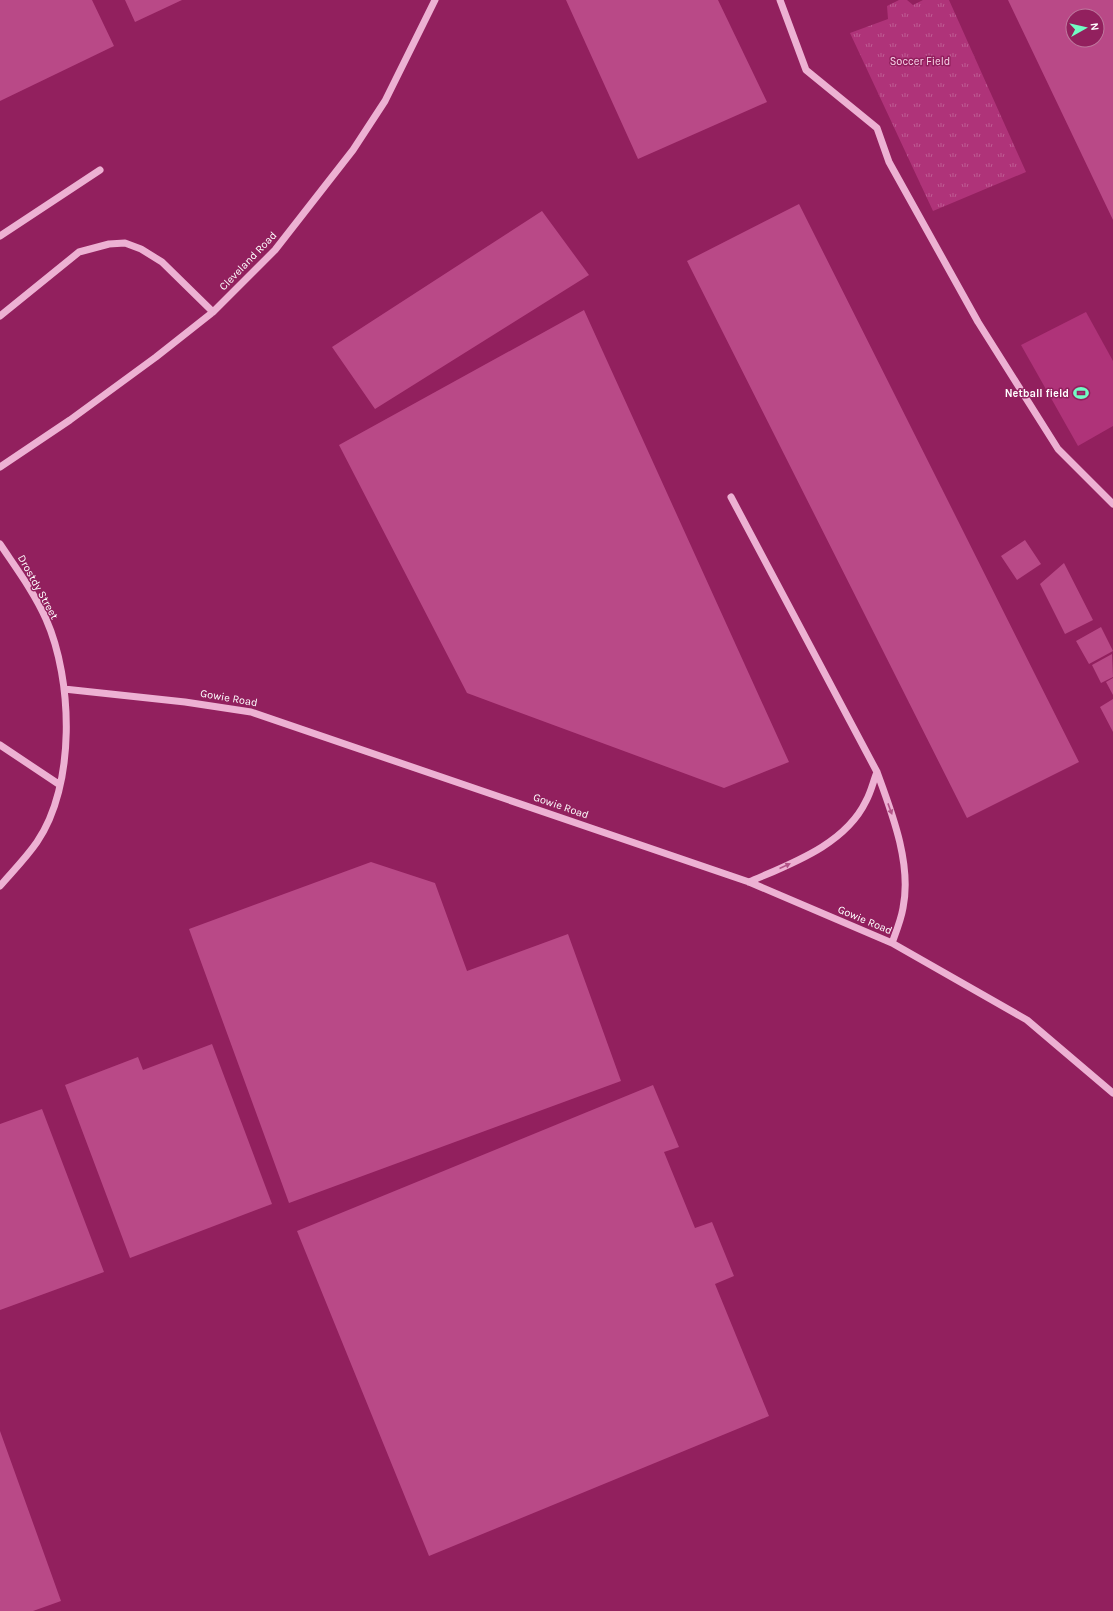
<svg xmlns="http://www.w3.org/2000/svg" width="1113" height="1611" font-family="Karla,sans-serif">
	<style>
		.park { fill: url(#park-tufts) }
		.pitch { fill: #af3379 }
		.building { fill: #b94987; fill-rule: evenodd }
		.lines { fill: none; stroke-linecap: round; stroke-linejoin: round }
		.minor { stroke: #edb1d3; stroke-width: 7 }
		.oneway { fill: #b25387 }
		.labels { text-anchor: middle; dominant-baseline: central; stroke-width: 3; stroke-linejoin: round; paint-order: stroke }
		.park-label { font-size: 11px; fill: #fad7eb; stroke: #92205e }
		.street-label { font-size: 11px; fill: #fff; stroke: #92205e }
		.poi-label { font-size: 11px; font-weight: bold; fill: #fff; stroke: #92205e; text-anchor: end }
	</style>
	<defs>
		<pattern id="park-tufts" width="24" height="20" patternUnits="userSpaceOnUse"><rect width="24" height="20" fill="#af3379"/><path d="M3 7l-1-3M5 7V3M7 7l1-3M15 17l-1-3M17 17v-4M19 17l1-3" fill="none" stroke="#bf5c94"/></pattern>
	</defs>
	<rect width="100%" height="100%" fill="#92205e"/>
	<path class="park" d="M 899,0 L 907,0 L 913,5 L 923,0 L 949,0 L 1026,172 L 933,211 L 850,33 L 888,19 L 887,6 Z"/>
	<path class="pitch" d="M 1086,312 L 1113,361 L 1113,426 L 1078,446 L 1021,345 Z"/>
	<path class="building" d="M 0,0 L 92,0 L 114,46 L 0,101 Z
		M 125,0 L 182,0 L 135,22 Z
		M 566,0 L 718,0 L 767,102 L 638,159 Z
		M 1008,0 L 1113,0 L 1113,220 ZM 1073,16 L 1097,16 L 1097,40 L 1073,40 Z
		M 799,204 L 1079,762 L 967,818 L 687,261 Z
		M 542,211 L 589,275 L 375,409 L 332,347 Z
		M 584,310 L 789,762 L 724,788 L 467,693 L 339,445 Z
		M 1025,540 L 1041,564 L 1017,580 L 1001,556 Z
		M 1064,563 L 1093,620 L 1065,634 L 1040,584 Z
		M 1101,627 L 1113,651 L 1089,664 L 1076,641 Z
		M 1112,654 L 1113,677 L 1101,683 L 1092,665 Z
		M 1113,678 L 1113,695 L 1106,682 Z
		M 1113,699 L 1113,732 L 1100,707 Z
		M 371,862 L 435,883 L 467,971 L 568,934 L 621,1081 L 289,1203 L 189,929 Z
		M 212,1044 L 272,1204 L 130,1258 L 65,1085 L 138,1057 L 143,1070 Z
		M 653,1085 L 679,1147 L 664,1152 L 695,1228 L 712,1222 L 734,1276 L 715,1284 L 769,1416 L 429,1556 L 297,1231 Z
		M 42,1109 L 104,1272 L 0,1310 L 0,1124 Z
		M 0,1431 L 61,1601 L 33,1611 L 0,1611 Z"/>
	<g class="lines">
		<path class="minor" d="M 780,0 L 806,70 L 877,128 L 889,162 L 978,322 L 1058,449 L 1113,504
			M 0,236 L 100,170
			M 0,316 L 79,252 L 109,244 L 125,243 L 141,249 L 162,262 L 213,312
			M 0,467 L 70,420 L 156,357 L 213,312 L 275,250 L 353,150 L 385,101 L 435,0
			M 731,497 L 877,772 C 892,813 912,864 903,908 C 901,920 896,932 892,943
			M 0,544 C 16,568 34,592 46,619 C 73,680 76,785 37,842 C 26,858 12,872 0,886
			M 64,689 L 185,702 L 251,712 L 749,882 L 892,943 L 1027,1020 L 1113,1093
			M 0,745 L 60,785
			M 749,882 C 790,864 845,845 866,801 C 871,792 873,782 877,772"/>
	</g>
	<defs><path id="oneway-solid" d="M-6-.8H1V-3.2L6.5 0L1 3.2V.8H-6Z"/></defs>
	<g class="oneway">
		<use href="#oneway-solid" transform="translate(890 809) rotate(70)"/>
		<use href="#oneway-solid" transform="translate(785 866) rotate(-24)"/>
	</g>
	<defs>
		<symbol id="stadium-bare" viewBox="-9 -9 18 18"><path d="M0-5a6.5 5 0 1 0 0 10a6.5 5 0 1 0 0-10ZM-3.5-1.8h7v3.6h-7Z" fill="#72fbc4" stroke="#92205e" stroke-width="2.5" paint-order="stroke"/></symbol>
	</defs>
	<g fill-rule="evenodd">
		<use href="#stadium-bare" x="1070" y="382" width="22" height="22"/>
	</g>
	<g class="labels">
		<g class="park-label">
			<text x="920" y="61">Soccer Field</text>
		</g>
		<g class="street-label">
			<text transform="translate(248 261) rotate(-46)">Cleveland Road</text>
			<text transform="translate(38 587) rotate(61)">Drostdy Street</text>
			<text transform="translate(229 698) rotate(10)">Gowie Road</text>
			<text transform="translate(561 806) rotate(19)">Gowie Road</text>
			<text transform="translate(865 920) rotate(23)">Gowie Road</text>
		</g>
		<g class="poi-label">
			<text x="1069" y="393">Netball field</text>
		</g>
	</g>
	<g transform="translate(1085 28) rotate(82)"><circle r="19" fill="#92205e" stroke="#be799e"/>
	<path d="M0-3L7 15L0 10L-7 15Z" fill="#72fbc4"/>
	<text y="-6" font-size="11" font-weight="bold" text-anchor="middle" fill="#ffffff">N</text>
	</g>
</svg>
